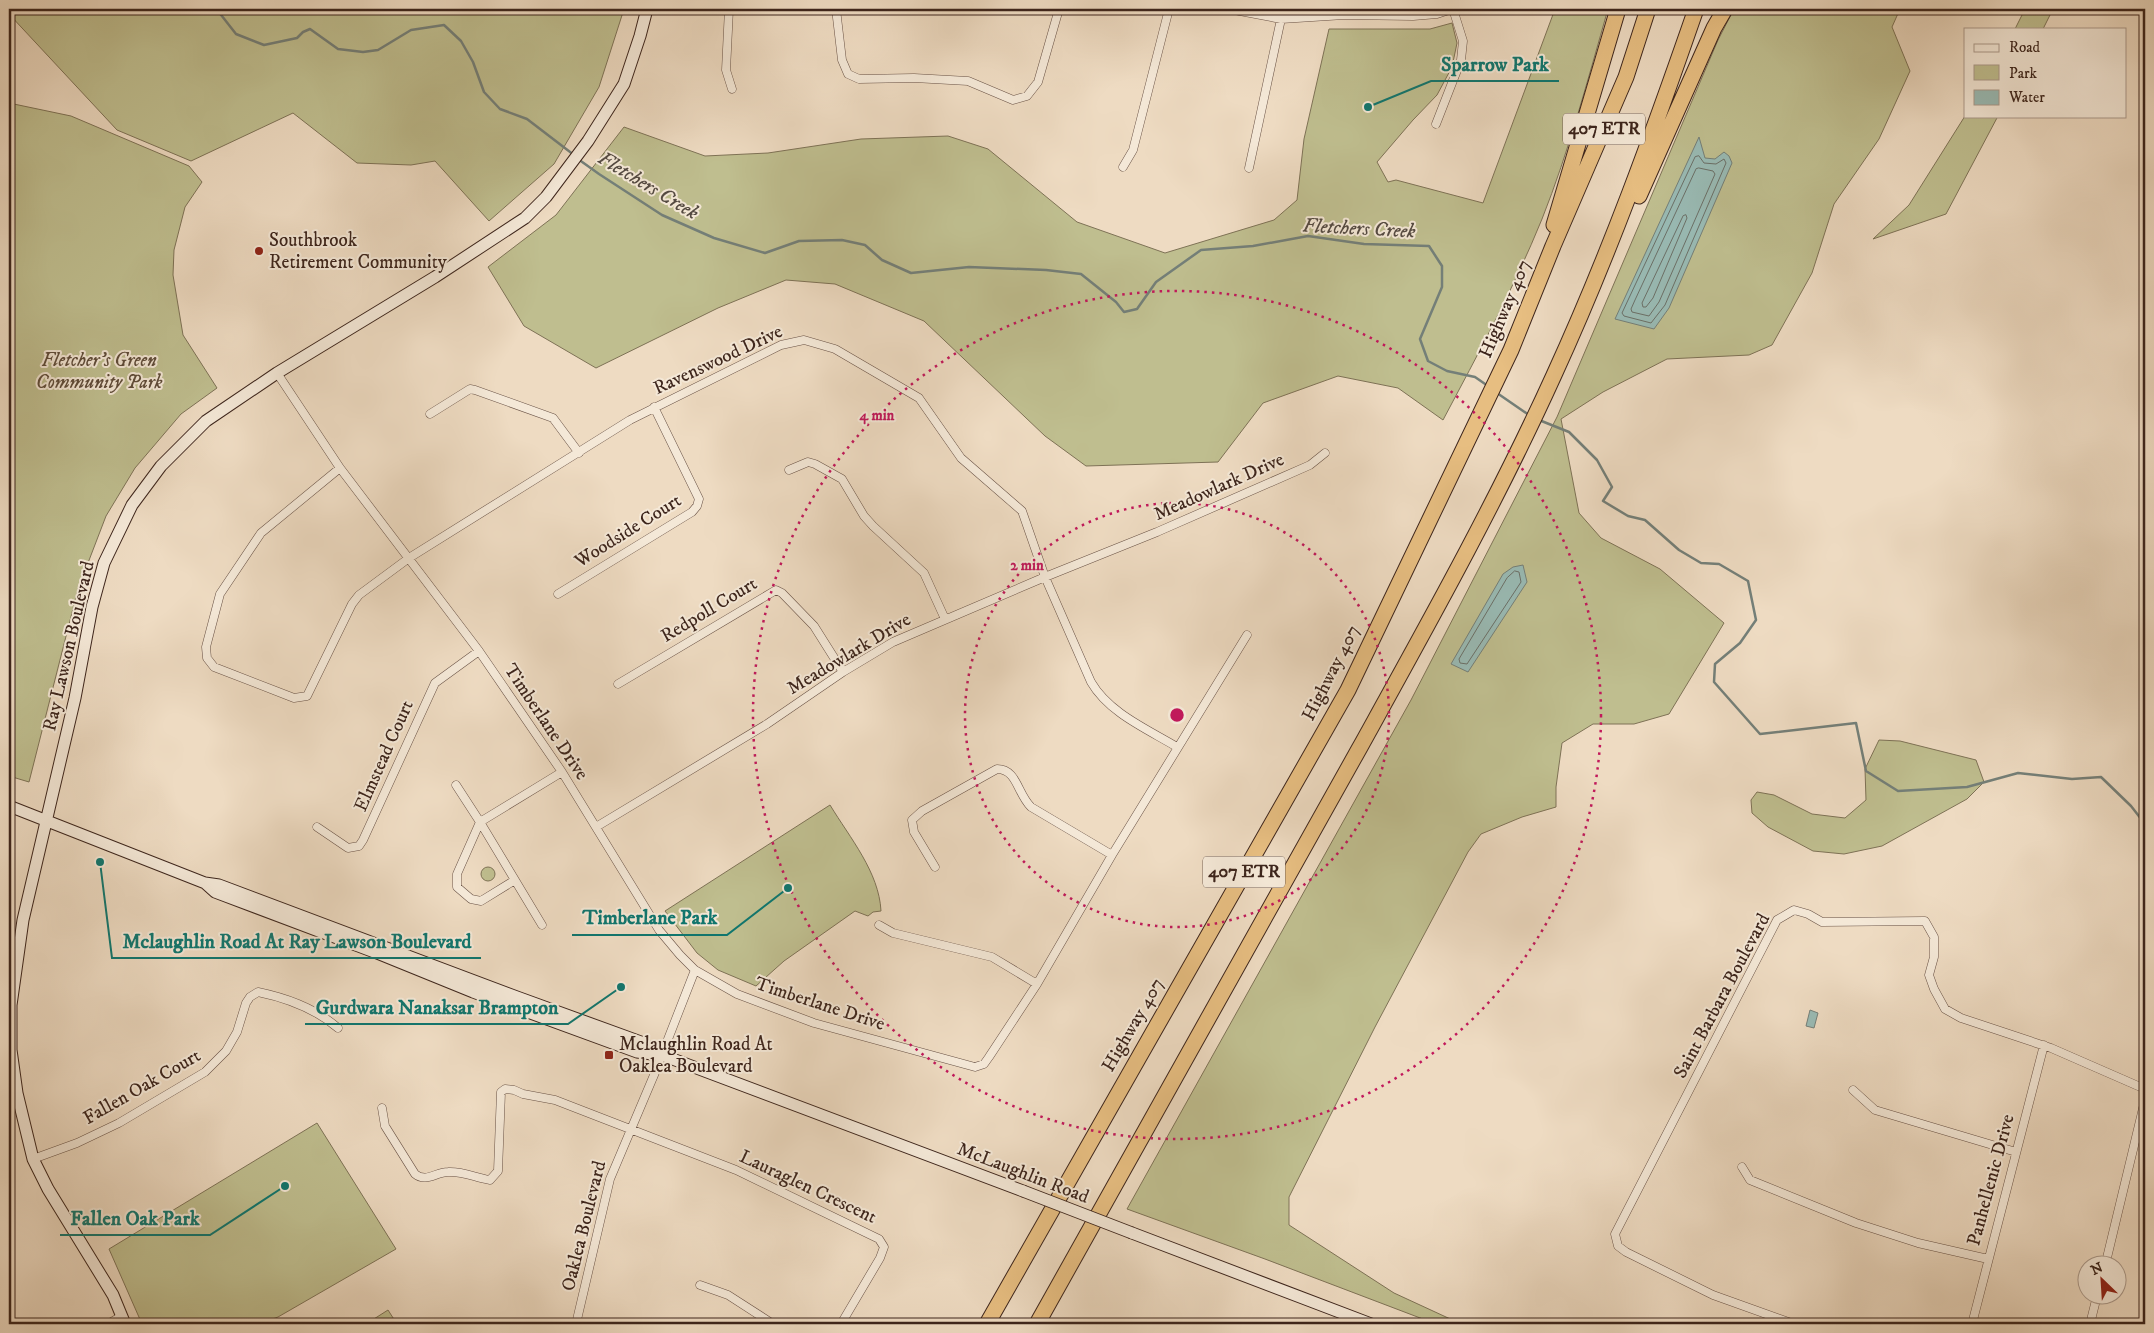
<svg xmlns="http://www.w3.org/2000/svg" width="2154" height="1333" font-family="'IM FELL DW Pica',serif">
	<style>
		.green { fill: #bfbe8f; stroke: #7e7256 }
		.water { fill: #99bbb5; stroke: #747f78 }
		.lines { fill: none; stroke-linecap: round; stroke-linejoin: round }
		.shore { stroke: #6b7068; stroke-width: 1 }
		.stream { stroke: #747f78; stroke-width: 2.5 }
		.street-casing { stroke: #695246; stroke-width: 9 }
		.secondary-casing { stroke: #3d251c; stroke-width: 13 }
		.highway-casing { stroke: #3d251c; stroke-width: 17 }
		.street { stroke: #f4e8d7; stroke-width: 8 }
		.secondary { stroke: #f4e8d7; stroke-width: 11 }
		.highway { stroke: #e7be81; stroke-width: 15 }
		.secondary-bridge-casing { stroke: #3d251c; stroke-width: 13; stroke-linecap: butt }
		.secondary-bridge { stroke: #f4e8d7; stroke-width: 11 }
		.ring { fill: none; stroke: #c2185b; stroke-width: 2.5; stroke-dasharray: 2.5 5 }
		.poi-dot { fill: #8f2418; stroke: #f4e8d7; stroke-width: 2 }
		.labels { text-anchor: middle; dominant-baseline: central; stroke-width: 4; stroke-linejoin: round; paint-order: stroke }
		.shield { fill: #f4e8d7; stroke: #746054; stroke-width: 1 }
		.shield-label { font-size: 18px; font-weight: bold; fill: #3d251c }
		.poi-label { font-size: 19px; fill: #3d251c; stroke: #f4e8d7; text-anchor: start }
		.street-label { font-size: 19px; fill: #3d251c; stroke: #f4e8d7 }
		.park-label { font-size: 19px; font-style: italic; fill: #5e4b39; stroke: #f4e8d7 }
		.water-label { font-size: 20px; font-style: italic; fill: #544a42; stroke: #f4e8d7 }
		.centre { fill: #c2185b; stroke: #f4e8d7; stroke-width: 2.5 }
		.ring-label { font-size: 15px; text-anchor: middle; font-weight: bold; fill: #c2185b; stroke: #f4e8d7; stroke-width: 4; stroke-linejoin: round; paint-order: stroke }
		.leader { fill: none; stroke: #0f766e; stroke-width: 2 }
		.callout-dot { fill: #0f766e; stroke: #f4e8d7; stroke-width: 2 }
		.callout-label { font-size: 20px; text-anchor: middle; font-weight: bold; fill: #0f766e; stroke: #f4e8d7; stroke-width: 4; stroke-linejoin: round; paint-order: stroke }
	</style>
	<rect width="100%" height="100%" fill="#eedbc2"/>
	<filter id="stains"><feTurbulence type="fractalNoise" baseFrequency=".004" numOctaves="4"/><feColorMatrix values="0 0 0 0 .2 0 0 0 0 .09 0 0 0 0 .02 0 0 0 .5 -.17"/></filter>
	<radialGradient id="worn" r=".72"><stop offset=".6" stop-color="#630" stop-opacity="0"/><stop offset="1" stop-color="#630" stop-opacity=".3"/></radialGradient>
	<path class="green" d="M 9,9 L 624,9 L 599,87 L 554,164 L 489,221 L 435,161 L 411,165 L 357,163 L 293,113 L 191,161 L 117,130 L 9,14 Z
		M 1555,9 L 1608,9 C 1588,79 1569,151 1542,219 C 1514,288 1478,354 1443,420 L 1398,388 L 1338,376 L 1263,403 L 1218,462 L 1086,466 L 1045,436 L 924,321 L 835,284 L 786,280 L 718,308 L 596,368 L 524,326 L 488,267 L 556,215 L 624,127 L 705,156 L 768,153 L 861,139 L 948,136 L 988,149 L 1077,222 L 1165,253 L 1274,220 L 1297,200 L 1304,139 L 1329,29 L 1430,29 L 1452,23 L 1457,43 L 1452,67 L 1437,95 L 1413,120 L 1377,162 L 1388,182 L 1396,180 L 1483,203 Z
		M 1734,9 L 1900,9 L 1892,27 L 1910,71 L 1879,139 L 1834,204 L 1812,273 L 1772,345 L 1749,355 L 1667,359 L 1603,392 L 1561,419 L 1579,513 L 1601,538 L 1660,569 L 1724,623 L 1669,714 L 1634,724 L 1593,724 L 1562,743 L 1556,787 L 1556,807 L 1522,817 L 1481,834 L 1468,852 L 1375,1027 L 1289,1197 L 1289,1225 L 1394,1293 L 1459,1323 L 1491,1320 L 1488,1324 L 1436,1324 L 1265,1259 L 1127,1209 L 1411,700 L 1557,417 L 1718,40 Z
		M 2025,9 L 2053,9 L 2043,29 L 2015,29 Z
		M 9,103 L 71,116 L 189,166 L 202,182 L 185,207 L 174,250 L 173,275 L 183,335 L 217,388 L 181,414 L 135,468 L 106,516 L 78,589 L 29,782 L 9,776 Z
		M 1965,116 L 1998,116 L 1946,214 L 1873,239 L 1909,205 Z
		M 1879,740 L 1900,741 L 1976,760 L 1984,782 L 1967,799 L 1882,846 L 1844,854 L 1813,851 L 1768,827 L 1752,813 L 1751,800 L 1757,792 L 1774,795 L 1812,814 L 1845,818 L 1866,800 L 1865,769 Z
		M 830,805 C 850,838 879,872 881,911 L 873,912 L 868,916 L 855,911 L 784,961 L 756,986 L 718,970 L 697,953 L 665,911 Z
		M481 874a7 7 0 1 1 14 0a7 7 0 1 1-14 0Z
		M 317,1123 L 396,1249 L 278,1317 L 259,1324 L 142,1324 L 109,1249 Z
		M 388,1310 L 397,1324 L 366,1324 Z"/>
	<path class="water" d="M 1699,137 L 1705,158 L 1715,159 L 1724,152 L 1729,156 L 1732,163 L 1669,308 L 1654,329 L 1615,319 Z
		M 1523,565 L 1527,582 L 1468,672 L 1451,664 L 1503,574 L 1513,567 Z
		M 1810,1010 L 1818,1013 L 1814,1028 L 1806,1026 Z"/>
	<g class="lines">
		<path class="shore" d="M 1699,156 L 1704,163 L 1716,164 L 1724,159 L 1726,163 L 1665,305 L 1651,323 L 1624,316 L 1622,313 L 1629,298 L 1695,157 Z
			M 1699,168 L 1713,171 L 1715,174 L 1659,302 L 1649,316 L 1632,312 L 1631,309 L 1635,300 L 1696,169 Z
			M 1686,215 L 1687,218 L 1653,298 L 1646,307 L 1643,307 L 1642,303 L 1683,216 Z
			M 1515,571 L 1519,572 L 1521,582 L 1467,664 L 1460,663 L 1459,659 L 1507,578 Z"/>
		<path class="stream" d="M 213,9 L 218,11 L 236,34 L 264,45 L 297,38 L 303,32 L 310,29 L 338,49 L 363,52 L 378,50 L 411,30 L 444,25 L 461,41 L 473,62 L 484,92 L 500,109 L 527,119 L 574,155
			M 578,159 L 599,174 L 662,215 L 714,238 L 765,253 L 799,241 L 842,240 L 865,245 L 882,260 L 911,273 L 969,267 L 1046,270 L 1081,274 L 1116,302 L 1124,312 L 1137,309 L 1156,282 L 1201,250 L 1253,246 L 1308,236 L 1364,244 L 1429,246 L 1442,266 L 1442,287 L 1420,339 L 1428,361 L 1447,371 L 1475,377 L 1488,386
			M 1497,393 L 1529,415
			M 1539,420 L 1569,432 L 1597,460 L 1612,487 L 1603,501 L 1628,516 L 1645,520 L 1679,550 L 1701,563 L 1719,564 L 1748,581 L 1756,620 L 1740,643 L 1715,664 L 1714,682 L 1760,734 L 1856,723 L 1866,771 L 1898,791 L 1967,787 L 2018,773 L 2072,779 L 2101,777 L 2131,806 L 2145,824"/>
		<defs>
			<path id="street" d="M 729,9 L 726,70 L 732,89
				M 836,9 L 842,60 L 848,74 L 859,79 L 914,78 L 968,81 L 1013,100 L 1027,96 L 1038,82 L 1059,9
				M 1229,9 L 1281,19 L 1344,15 L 1413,16 L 1437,14 L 1452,9
				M 1436,124 L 1461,60 L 1463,41 L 1453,9
				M 1123,167 L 1133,150 L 1169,9
				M 1249,168 L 1281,19
				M 277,373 L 340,468 L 479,651 L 562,772 L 659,930 L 680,955 L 695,970 L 737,994 L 814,1023 L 975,1067 L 984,1064 L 989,1057 L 1037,984 L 1112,855 L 1247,635
				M 430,414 L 470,389 L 475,390 L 553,418 L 579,453
				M 340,468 L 261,533 L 220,594 L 206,647 L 207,658 L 214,667 L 294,698 L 307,696 L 352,604 L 359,595 L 409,558 L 630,420 L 781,345 L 804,340 L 835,349 L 919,398 L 961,458 L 1022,511 L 1045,577 L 1091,682 C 1109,713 1147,729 1177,747
				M 789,470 L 808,462 L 815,464 L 842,479 L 864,516 L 873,526 L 924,573 L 945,619
				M 558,594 L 692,512 L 697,506 L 699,499 L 654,407
				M 618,684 L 776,590 L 782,593 L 814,626 L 843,672
				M 456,785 L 480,822 L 457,874 L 457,887 L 471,899 L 481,901 L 515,880
				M 317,827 L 348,848 L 359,846 L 363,840 L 435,683 L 479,651
				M 596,827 L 767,724 L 843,672 L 893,642 L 1045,577 L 1157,532 L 1310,465 L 1325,453
				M 935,867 L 914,832 L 912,820 L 922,811 L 997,769 C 1017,769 1017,793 1031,807 L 1112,855
				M 542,925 L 480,822 L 562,772
				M 879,925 L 893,933 L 992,957 L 1037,984
				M 1853,1090 L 1875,1110 L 2016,1152
				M 382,1108 L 385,1126 L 415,1174 C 426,1183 436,1172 448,1172 C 463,1171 476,1178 490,1180 L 498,1171 L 501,1092 L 505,1089 L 514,1090 L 523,1094 L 555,1100 L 736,1170 L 879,1239 L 884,1247 L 880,1258 L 841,1324
				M 33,1159 L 77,1143 L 119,1123 L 205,1072 L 226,1051 L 237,1032 L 246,1003 L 250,997 L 258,992 C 287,998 316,1009 338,1028
				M 1742,1167 L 1750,1180 L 1856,1223 L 1918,1243 L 1988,1259
				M 2105,1266 L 2145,1100
				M 700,1285 L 728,1295 L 773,1324
				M 108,1324 L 122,1316
				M 576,1324 L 610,1179 L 654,1075 L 695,970
				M 1794,1324 L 1713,1295 L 1626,1252 L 1618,1246 L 1615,1234 L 1777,920 L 1794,910 L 1808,914 L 1822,922 L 1925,921 L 1934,937 L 1934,957 L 1929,975 L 1934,989 L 1945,1009 L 1961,1018 L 2051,1048 L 2145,1089
				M 1972,1324 L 2044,1045
				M 2090,1324 L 2097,1296"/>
			<path id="secondary" d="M 9,806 L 205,883 L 219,885 L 517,997 L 641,1042 L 662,1055 L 1023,1191
				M 205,883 L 215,892 L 377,953 L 473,992 L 637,1052 L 660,1055
				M 1132,1233 L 1371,1324
				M 125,1324 L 113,1295 L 48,1189 L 33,1159 L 17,1093 L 11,1050 L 11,1005 L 23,920 L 75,698 L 92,607 L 104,563 L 132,505 L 161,466 L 206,421 L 277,373 L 435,277 L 525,218 L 546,197 L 588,141 L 624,84 L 640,36 L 647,9"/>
			<path id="highway" d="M 1639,196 L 1714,28 L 1725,9
				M 1554,225 L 1618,9
				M 987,1324 L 1348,690 L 1511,350 L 1553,246 L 1626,77 L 1648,9
				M 1037,1324 C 1143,1132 1253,942 1359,749 C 1427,626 1496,503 1554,375 C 1609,255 1653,133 1696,9"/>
		</defs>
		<use href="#street" class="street-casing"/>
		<use href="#secondary" class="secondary-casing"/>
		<use href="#highway" class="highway-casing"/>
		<use href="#street" class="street"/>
		<use href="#secondary" class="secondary"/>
		<use href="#highway" class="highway"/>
		<defs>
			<path id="secondary-bridge" d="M 1023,1191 L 1132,1233"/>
		</defs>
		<use href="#secondary-bridge" class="secondary-bridge-casing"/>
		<use href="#secondary-bridge" class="secondary-bridge"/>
	</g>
	<g class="ring">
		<circle cx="1177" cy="715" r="212"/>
		<circle cx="1177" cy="715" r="424"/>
	</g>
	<g class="poi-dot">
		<circle cx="259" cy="251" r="5"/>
		<rect x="604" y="1050" width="10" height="10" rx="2.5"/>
	</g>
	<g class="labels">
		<g class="shield">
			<rect x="1563" y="113.5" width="82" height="31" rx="4"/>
			<rect x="1203" y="856.5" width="82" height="31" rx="4"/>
		</g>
		<g class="shield-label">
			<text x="1604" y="129">407 ETR</text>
			<text x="1244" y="872">407 ETR</text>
		</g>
		<g class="poi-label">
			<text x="269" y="240">Southbrook<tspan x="269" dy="22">Retirement Community</tspan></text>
			<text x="619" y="1044">Mclaughlin Road At<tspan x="619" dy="22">Oaklea Boulevard</tspan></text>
		</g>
		<g class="street-label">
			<text transform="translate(1505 309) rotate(-67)">Highway 407</text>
			<text transform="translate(718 360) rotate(-25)">Ravenswood Drive</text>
			<text transform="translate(1219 487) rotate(-24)">Meadowlark Drive</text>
			<text transform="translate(628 531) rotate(-32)">Woodside Court</text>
			<text transform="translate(709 610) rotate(-31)">Redpoll Court</text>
			<text transform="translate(69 646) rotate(-77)">Ray Lawson Boulevard</text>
			<text transform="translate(849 654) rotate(-31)">Meadowlark Drive</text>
			<text transform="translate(1331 673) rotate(-63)">Highway 407</text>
			<text transform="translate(546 722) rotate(56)">Timberlane Drive</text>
			<text transform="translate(384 756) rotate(-66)">Elmstead Court</text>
			<text transform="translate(1722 996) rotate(-62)">Saint Barbara Boulevard</text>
			<text transform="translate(820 1004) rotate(18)">Timberlane Drive</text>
			<text transform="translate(1133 1025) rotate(-60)">Highway 407</text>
			<text transform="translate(142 1087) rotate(-30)">Fallen Oak Court</text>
			<text transform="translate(1023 1173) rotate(21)">McLaughlin Road</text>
			<text transform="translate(1991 1180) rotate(-75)">Panhellenic Drive</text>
			<text transform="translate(808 1187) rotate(25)">Lauraglen Crescent</text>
			<text transform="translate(584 1226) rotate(-76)">Oaklea Boulevard</text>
		</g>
		<g class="park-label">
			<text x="99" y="360">Fletcher's Green<tspan x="99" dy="22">Community Park</tspan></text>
		</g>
		<g class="water-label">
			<text transform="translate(648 186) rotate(31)">Fletchers Creek</text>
			<text transform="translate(1359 229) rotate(3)">Fletchers Creek</text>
		</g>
	</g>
	<circle cx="1177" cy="715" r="8" class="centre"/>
	<g class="ring-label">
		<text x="877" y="420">4 min</text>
		<text x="1027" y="570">2 min</text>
	</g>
	<path class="leader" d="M1368 107L1431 81H1559M788 888L727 935H572M100 862L112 958H481M621 987L568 1024H305M285 1186L210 1235H60"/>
	<g class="callout-dot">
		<circle cx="1368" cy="107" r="5"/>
		<circle cx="788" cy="888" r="5"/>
		<circle cx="100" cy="862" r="5"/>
		<circle cx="621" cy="987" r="5"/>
		<circle cx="285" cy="1186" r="5"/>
	</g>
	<g class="callout-label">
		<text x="1495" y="71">Sparrow Park</text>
		<text x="650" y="924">Timberlane Park</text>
		<text x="297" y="948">Mclaughlin Road At Ray Lawson Boulevard</text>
		<text x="437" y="1014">Gurdwara Nanaksar Brampton</text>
		<text x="135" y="1225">Fallen Oak Park</text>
	</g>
	<rect width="2154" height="1333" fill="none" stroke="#eedbc2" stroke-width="30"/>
	<rect x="10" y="10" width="2134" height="1313" fill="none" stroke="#3d251c" stroke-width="2.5"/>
	<rect x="15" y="15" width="2124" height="1303" fill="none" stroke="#3d251c"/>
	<rect x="1964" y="28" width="162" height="90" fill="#f4e8d7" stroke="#ab9a8c"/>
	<rect x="1974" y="44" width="25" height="8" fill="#f4e8d7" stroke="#ab9a8c"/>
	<text x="2009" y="52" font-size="15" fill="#3d251c">Road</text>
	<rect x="1974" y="65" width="25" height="15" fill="#bfbe8f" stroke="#ab9a8c"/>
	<text x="2009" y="78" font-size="15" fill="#3d251c">Park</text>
	<rect x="1974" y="90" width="25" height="15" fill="#99bbb5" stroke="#ab9a8c"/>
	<text x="2009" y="102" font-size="15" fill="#3d251c">Water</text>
	<g transform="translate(2102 1280) rotate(335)"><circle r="24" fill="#f4e8d7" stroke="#ab9a8c"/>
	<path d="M0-4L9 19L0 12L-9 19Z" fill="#8f2418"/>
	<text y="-8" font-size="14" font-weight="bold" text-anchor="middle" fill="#3d251c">N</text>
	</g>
	<rect width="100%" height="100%" filter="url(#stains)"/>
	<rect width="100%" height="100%" fill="url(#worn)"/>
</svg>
